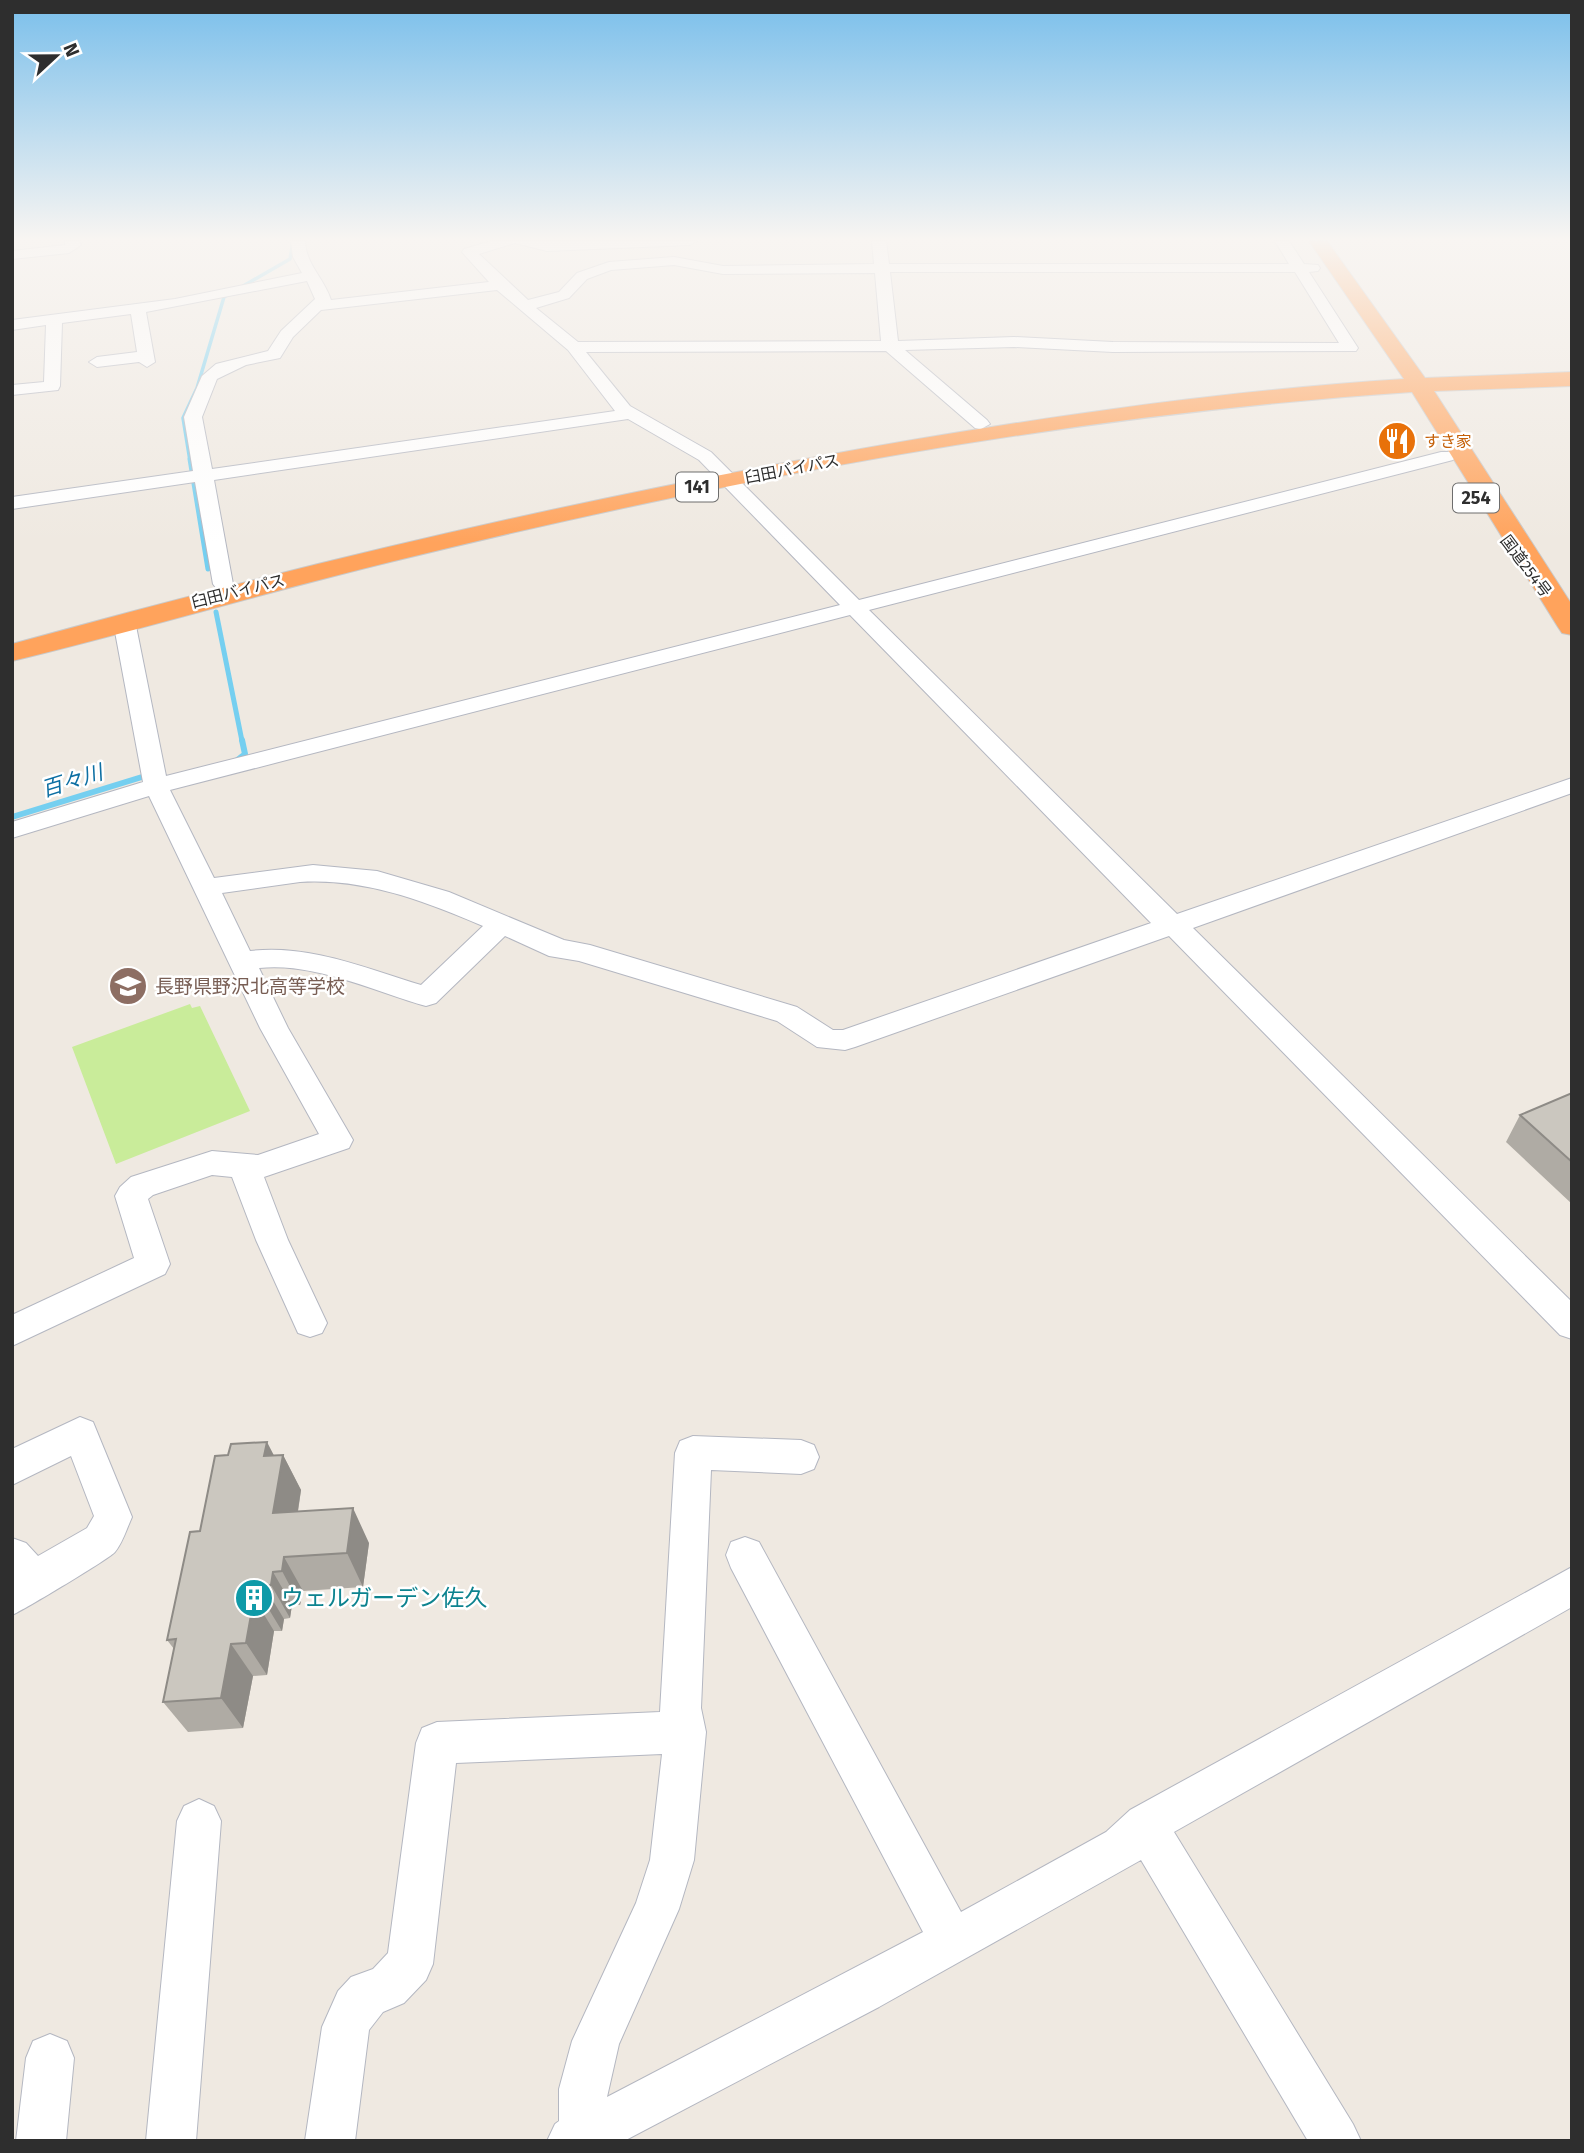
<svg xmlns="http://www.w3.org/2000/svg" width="1584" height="2153" font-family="'Fira Sans','Noto Sans JP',sans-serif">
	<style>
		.pitch { fill: #c9ec9a }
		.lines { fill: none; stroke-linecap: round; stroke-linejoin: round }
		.stream-far2 { stroke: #75cff0; stroke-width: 3.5 }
		.stream-far1 { stroke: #75cff0; stroke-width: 5 }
		.stream { stroke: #75cff0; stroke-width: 6 }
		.minor-casing { stroke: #b4b7c1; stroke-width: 2 }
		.highway-casing { stroke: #c9c9c9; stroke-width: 2 }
		.minor { fill: #fff; fill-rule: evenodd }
		.highway { fill: #ffa35c; fill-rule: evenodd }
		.wall { fill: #afaba4 }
		.shaded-wall { fill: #8e8b86 }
		.building { fill: #cbc7bf; stroke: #8e8b86; stroke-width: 2 }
		.labels { text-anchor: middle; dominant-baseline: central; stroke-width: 5; stroke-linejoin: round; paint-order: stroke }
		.far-food-label { font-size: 16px; fill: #c56008; stroke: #fff; text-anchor: start }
		.far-street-label { font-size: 16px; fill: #2e2e2e; stroke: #fff }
		.shield { fill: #fff; stroke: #6d6d6d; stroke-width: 2 }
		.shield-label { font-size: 18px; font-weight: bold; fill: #2e2e2e }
		.education-label { font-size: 19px; fill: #785e54; stroke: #fff; text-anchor: start }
		.water-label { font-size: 21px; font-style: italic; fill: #0d6fa3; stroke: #fff }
		.near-culture-label { font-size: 23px; fill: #0d838f; stroke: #fff; text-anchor: start }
	</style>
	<rect width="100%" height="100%" fill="#efe9e1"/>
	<path class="pitch" d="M 190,1004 L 192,1008 L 200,1006 L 250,1111 L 116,1164 L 72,1047 Z"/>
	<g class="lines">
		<path class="stream-far2" d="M 190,461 L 183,418 L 197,388 L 224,297 L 290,259 L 293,241"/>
		<path class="stream-far1" d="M 190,459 L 208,569
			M 216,612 L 242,741"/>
		<path class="stream" d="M 236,761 L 245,754 L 242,740
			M 12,817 L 142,777"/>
		<defs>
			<path id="minor" d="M 65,241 L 79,241 L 81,245 L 69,253 L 12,259 L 12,251 L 65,245 Z
				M 291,241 L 305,241 C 306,265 324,278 331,300 L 489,282 L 462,252 L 464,249 L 492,241 L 697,241 L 690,245 L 547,251 L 515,243 L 479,254 L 528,300 L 559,292 L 577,273 L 609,262 L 674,257 L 723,266 L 874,264 L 872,241 L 886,241 L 889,264 L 1289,264 L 1275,241 L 1289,241 L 1304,264 L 1318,265 L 1320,268 L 1318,271 L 1309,272 L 1358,348 L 1356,351 L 1113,352 L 1014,347 L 905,350 L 987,420 L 990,424 L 981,429 L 975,428 L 886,351 L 586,352 L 630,406 L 711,452 L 859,600 L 1441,452 L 1453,452 L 1456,456 L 1453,460 L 869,610 L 1177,914 L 1572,778 L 1572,793 L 1193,928 L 1572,1302 L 1572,1339 L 1560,1335 L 1169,936 L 855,1047 L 845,1050 L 817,1047 L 777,1021 L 579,961 L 549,956 L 505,936 L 436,1003 L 426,1006 C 373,991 314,962 259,968 L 288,1028 L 353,1140 L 349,1148 L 264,1177 L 288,1240 L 327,1323 L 322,1333 L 310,1337 L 298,1333 L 256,1240 L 232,1177 L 212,1175 L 153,1195 L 148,1199 L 170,1264 L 165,1274 L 12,1346 L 12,1315 L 134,1258 L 115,1196 L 120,1187 L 131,1177 L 212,1151 L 258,1155 L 319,1134 L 260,1028 L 149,796 L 12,838 L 12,822 L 143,782 L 113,621 L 116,616 L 132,616 L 135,621 L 166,776 L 840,605 L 699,460 L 628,419 L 214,480 L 233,584 L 230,588 L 216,588 L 213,584 L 195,482 L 12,509 L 12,497 L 193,471 L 184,417 L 202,376 L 216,364 L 268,351 L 281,331 L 315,299 L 307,281 L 146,312 L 155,362 L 147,367 L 139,362 L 97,367 L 89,362 L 97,357 L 137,352 L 131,314 L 62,323 L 60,386 L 58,390 L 12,395 L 12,385 L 44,382 L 46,325 L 12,330 L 12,320 L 175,299 L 302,273 L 293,257 ZM 674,265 L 723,274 L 875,273 L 881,341 L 578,342 L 536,308 L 569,298 L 587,279 L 611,270 ZM 890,272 L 1295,272 L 1339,343 L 1113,342 L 1014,337 L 898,341 ZM 497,290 L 568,350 L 615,411 L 212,469 L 202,417 L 217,379 L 246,365 L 280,358 L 293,337 L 321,310 ZM 850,615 L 1151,923 L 843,1030 L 833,1030 L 797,1007 L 590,945 L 564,940 L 449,892 L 377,871 L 313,865 L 214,878 L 170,790 ZM 300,882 C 365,878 424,901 483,926 L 421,985 C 365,968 309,944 250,951 L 222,893 Z
				M 80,1417 L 93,1422 L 132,1517 C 127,1528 123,1542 115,1552 C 112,1557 22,1611 12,1615 L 12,1538 L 26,1543 L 38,1556 L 87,1528 L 94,1516 L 71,1456 L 12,1485 L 12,1449 Z
				M 693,1436 L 801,1440 L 814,1445 L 819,1457 L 814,1469 L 801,1474 L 711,1470 L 701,1708 L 706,1732 L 694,1860 L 679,1909 L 619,2044 L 607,2097 L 923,1932 L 731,1568 L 726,1555 L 731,1542 L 745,1537 L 759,1542 L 961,1912 L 1106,1832 L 1130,1810 L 1572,1567 L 1572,1607 L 1174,1832 L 1353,2124 L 1361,2141 L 1308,2141 L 1141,1860 L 879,2007 L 624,2141 L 547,2141 L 555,2124 L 559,2121 L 559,2089 L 572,2041 L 636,1903 L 650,1860 L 662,1754 L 456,1763 L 433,1964 L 426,1980 L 404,2003 L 383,2012 L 369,2030 L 355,2141 L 305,2141 L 322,2027 L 338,1991 L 351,1977 L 373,1969 L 388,1953 L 416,1743 L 422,1728 L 437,1722 L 660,1712 L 675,1453 L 680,1441 Z
				M 199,1799 L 214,1806 L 221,1821 L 196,2141 L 146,2141 L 177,1821 L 184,1806 Z
				M 50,2034 L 67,2041 L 74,2058 L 66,2141 L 16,2141 L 26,2058 L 33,2041 Z"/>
			<path id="highway" d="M 1309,241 L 1327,241 L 1425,378 L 1572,372 L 1572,386 L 1434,391 L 1572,605 L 1572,635 L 1562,633 L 1558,627 L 1412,392 C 1069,415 728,479 394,561 C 266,592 140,630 12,661 L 12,644 C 276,571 542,507 811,458 C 1008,422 1204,392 1404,379 Z"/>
		</defs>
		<use href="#minor" class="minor-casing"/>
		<use href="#highway" class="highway-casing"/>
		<use href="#minor" class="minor"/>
		<use href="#highway" class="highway"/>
	</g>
	<path class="wall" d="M 1572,1093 L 1572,1204 L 1506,1142 L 1520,1115 Z
		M 228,1455 L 283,1455 L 301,1490 L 298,1512 L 369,1543 L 363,1587 L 303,1591 L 300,1605 L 292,1605 L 290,1618 L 284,1619 L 282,1631 L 274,1631 L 267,1675 L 253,1676 L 243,1728 L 188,1732 L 163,1702 L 174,1649 L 167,1640 L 200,1531 Z"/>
	<path class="shaded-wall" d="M 267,1442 L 281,1469 L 283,1455 L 301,1490 L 292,1548 L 273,1513 L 264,1456 Z
		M 353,1508 L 369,1543 L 363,1587 L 347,1553 Z
		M 284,1557 L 303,1591 L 300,1605 L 282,1571 Z
		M 273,1572 L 292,1605 L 290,1618 L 271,1585 Z
		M 264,1586 L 284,1619 L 282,1631 L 262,1598 Z
		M 254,1598 L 274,1631 L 267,1675 L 246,1643 Z
		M 231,1644 L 253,1676 L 243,1728 L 221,1698 Z"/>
	<path class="building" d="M 1572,1093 L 1572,1162 L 1520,1115 Z
		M 267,1442 L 264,1456 L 283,1455 L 273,1513 L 353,1508 L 347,1553 L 284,1557 L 282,1571 L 273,1572 L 271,1585 L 264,1586 L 262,1598 L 254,1598 L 246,1643 L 231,1644 L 221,1698 L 163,1702 L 176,1639 L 167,1640 L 190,1532 L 200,1531 L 215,1456 L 228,1455 L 231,1444 Z"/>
	<linearGradient id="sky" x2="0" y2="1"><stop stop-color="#7abfeb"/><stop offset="0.44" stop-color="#f8f5f2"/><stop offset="1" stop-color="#f8f5f2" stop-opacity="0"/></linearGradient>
	<rect width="1584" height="543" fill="url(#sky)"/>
	<defs>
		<symbol id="restaurant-disc" viewBox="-11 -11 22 22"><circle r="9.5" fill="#e8710a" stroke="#fff"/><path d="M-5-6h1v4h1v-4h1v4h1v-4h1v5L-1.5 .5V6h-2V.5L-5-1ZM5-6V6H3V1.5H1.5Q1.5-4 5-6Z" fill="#fff"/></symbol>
		<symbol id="school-disc" viewBox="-11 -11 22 22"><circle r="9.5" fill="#8d6e63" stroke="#fff"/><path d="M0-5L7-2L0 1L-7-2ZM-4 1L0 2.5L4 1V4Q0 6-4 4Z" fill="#fff"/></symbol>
		<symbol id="building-disc" viewBox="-11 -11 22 22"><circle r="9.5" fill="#0f9aa8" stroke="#fff"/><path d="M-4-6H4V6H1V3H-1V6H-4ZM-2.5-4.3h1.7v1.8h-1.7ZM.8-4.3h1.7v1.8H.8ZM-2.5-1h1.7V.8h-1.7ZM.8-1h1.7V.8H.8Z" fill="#fff"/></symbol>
	</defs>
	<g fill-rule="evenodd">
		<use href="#restaurant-disc" x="1375" y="419" width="44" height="44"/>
		<use href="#school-disc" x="106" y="964" width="44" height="44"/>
		<use href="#building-disc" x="232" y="1576" width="44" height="44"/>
	</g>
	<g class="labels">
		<g class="far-food-label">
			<text x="1424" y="441">すき家</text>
		</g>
		<g class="far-street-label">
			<text transform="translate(792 469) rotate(-11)">臼田バイパス</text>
			<text transform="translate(1526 566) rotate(53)">国道254号</text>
			<text transform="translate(238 591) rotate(-14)">臼田バイパス</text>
		</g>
		<g class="shield">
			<rect x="676" y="472.5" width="42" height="29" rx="5"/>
			<rect x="1453" y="483.5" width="46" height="29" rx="5"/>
		</g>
		<g class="shield-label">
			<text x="697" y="487">141</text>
			<text x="1476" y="498">254</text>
		</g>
		<g class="education-label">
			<text x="155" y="986">長野県野沢北高等学校</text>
		</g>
		<g class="water-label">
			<text transform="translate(72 781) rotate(-17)">百々川</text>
		</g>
		<g class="near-culture-label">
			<text x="281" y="1598">ウェルガーデン佐久</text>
		</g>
	</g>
	<rect width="1584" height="2153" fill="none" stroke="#2e2e2e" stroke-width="28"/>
	<g transform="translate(56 56) rotate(68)" stroke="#ffffff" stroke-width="5" paint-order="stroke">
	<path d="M0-5L12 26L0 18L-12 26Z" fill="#2e2e2e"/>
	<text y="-10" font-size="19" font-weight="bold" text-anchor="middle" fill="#2e2e2e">N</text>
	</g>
</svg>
